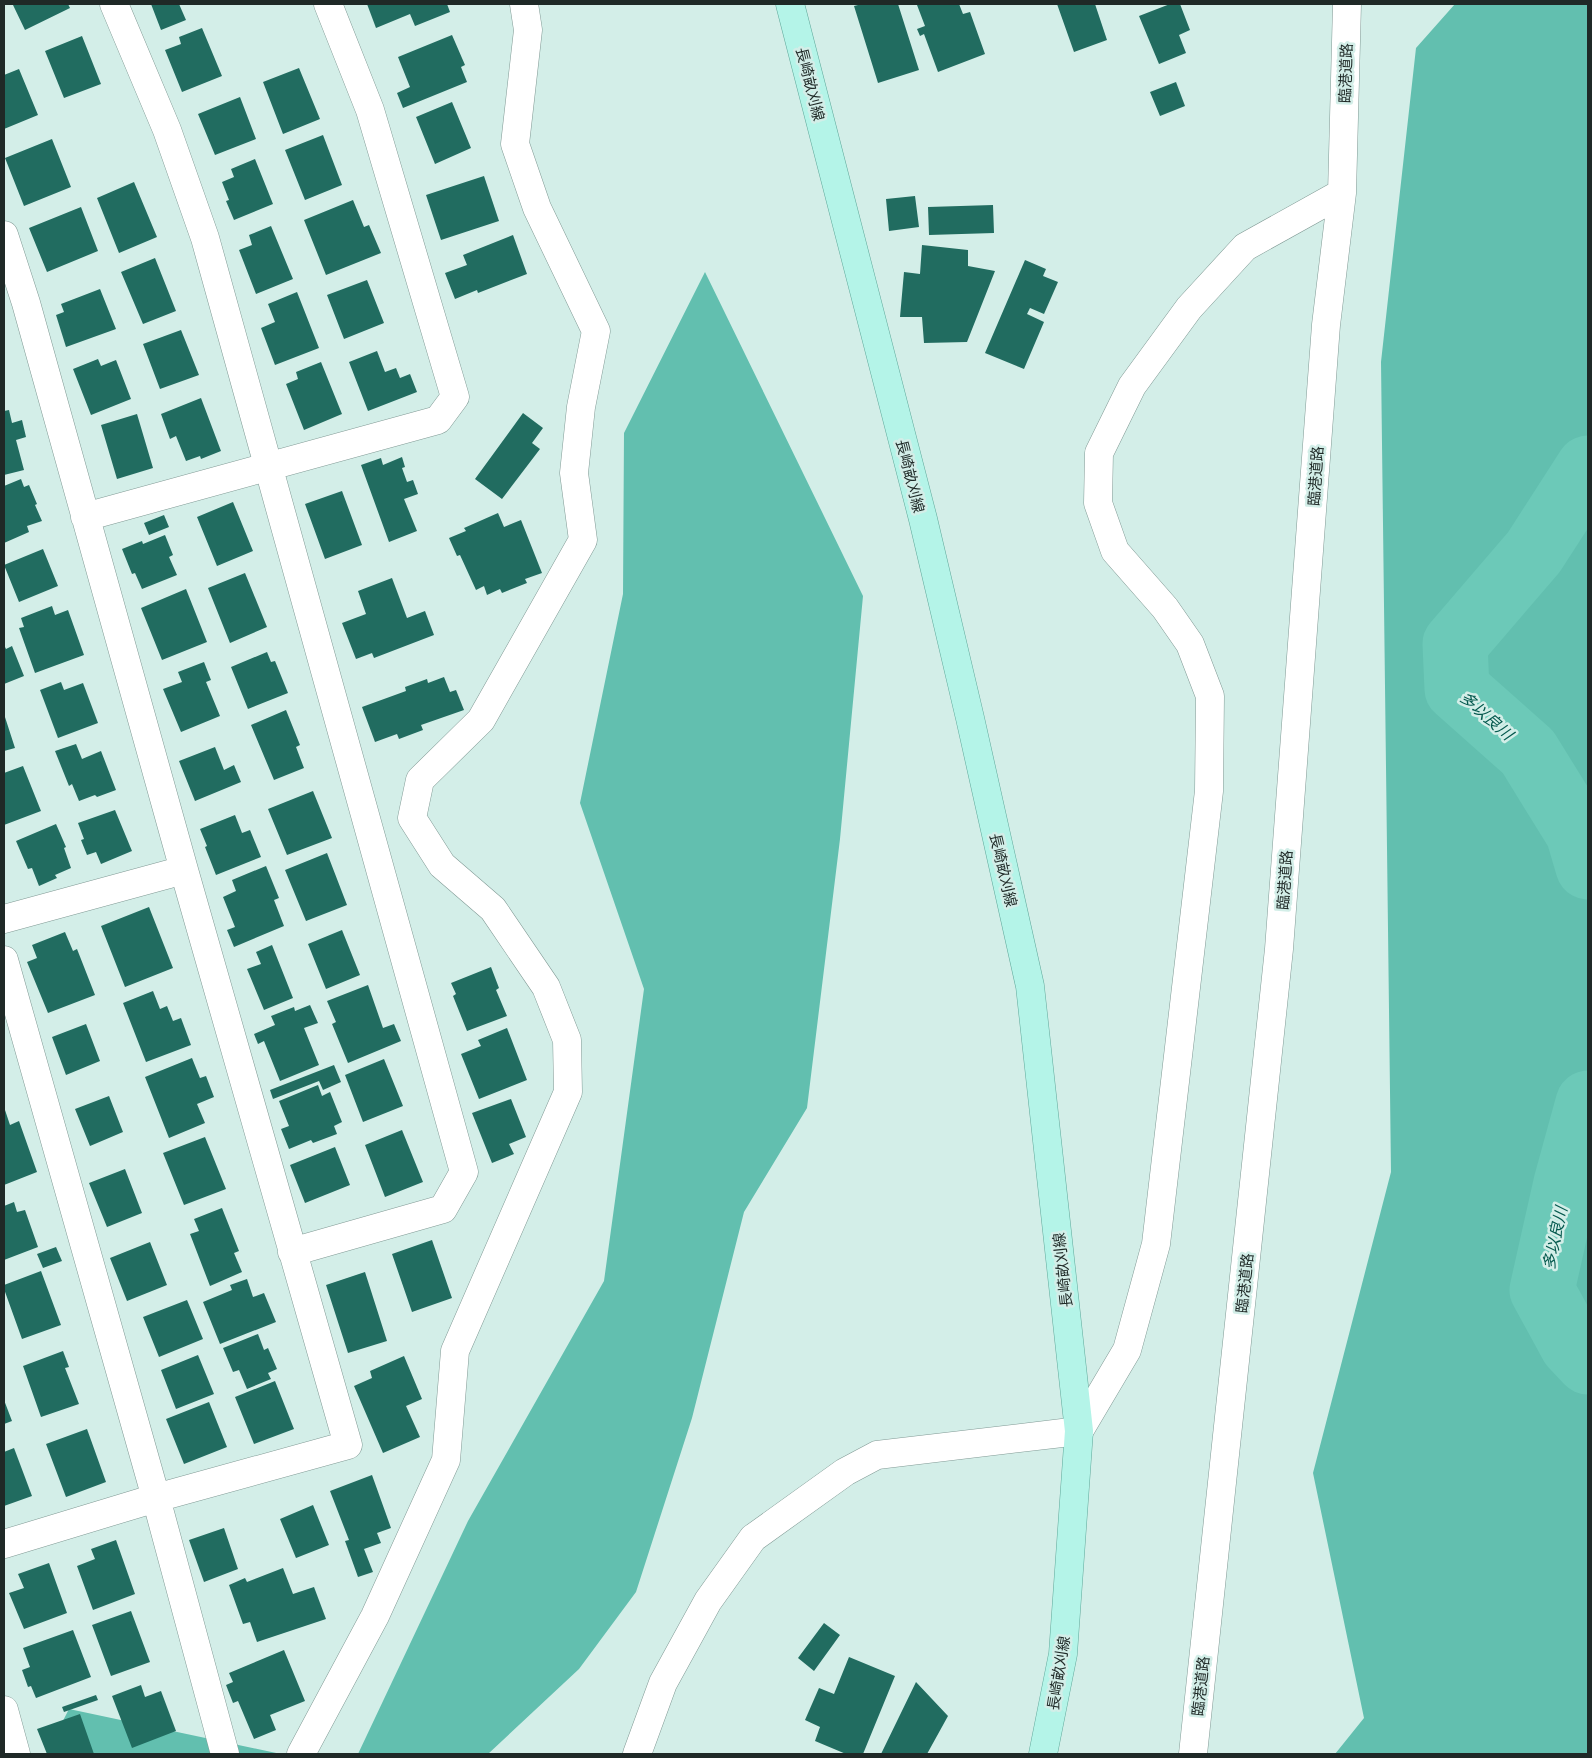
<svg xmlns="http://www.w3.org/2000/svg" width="1592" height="1758" font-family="Commissioner,'Noto Sans JP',sans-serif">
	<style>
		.forest { fill: #62bfaf }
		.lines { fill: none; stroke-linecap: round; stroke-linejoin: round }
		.river { stroke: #6cc9b8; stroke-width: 65 }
		.building { fill: #216c60 }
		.minor-casing { stroke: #819a95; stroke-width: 29 }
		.tertiary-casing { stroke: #819a95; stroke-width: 29 }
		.primary-casing { stroke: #5fa89a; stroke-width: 29 }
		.minor { stroke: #fff; stroke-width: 28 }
		.tertiary { stroke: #fff; stroke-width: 28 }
		.primary { stroke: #b4f4e8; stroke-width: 28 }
		.labels { text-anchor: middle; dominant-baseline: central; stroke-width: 5; stroke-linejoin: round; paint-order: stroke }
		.street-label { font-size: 15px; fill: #1f2927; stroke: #d3eee8 }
		.water-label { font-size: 16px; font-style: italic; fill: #05594e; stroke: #d3eee8 }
	</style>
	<rect width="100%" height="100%" fill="#d3eee8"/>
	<path class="forest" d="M 1455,4 L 1588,4 L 1588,1754 L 1335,1754 L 1364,1718 L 1313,1473 L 1391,1172 L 1381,362 L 1416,48 Z
		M 705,272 L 863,596 L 840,839 L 807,1108 L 744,1212 L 692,1418 L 636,1592 L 579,1669 L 488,1754 L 358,1754 L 468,1521 L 604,1281 L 644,989 L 580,803 L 623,594 L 624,433 Z
		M 69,1709 L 281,1754 L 46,1754 Z"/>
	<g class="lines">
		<path class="river" d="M 1588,468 L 1534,552 L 1455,644 L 1457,689 L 1528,752 L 1578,833 L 1588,867
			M 1588,1103 L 1566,1183 L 1542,1290 L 1572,1345 L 1588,1362"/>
	</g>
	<path class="building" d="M 16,4 L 68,4 L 70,8 L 25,30 L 13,5 Z
		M 151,4 L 179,4 L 186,20 L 161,30 Z
		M 367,4 L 447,4 L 450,12 L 415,26 L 410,14 L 376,28 Z
		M 862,4 L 898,4 L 919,70 L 878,83 L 854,6 Z
		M 921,4 L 959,4 L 963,14 L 970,12 L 985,54 L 938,72 L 924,34 L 920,36 L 917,29 L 925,26 L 917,5 Z
		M 1057,4 L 1095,4 L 1107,40 L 1074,52 Z
		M 1170,4 L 1180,4 L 1190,30 L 1179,35 L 1186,53 L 1159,64 L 1139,16 Z
		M 202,28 L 222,76 L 182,92 L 165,50 L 181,44 L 179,37 Z
		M 452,35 L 465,65 L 461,67 L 467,82 L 403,108 L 397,93 L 410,87 L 398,57 Z
		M 82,36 L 101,84 L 64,98 L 45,51 Z
		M 299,68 L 320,119 L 283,134 L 263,82 Z
		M 19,69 L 38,115 L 4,129 L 4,75 Z
		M 1176,82 L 1185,106 L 1160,116 L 1150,92 Z
		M 240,97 L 256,139 L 215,155 L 198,114 Z
		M 452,102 L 471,148 L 435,164 L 416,117 Z
		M 323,135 L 342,185 L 305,200 L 285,150 Z
		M 52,139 L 71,187 L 24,206 L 5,158 Z
		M 255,159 L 273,204 L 234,220 L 226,201 L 229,200 L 222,182 L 234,177 L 231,169 Z
		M 484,176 L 499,221 L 441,240 L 426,195 Z
		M 134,182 L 157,237 L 119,253 L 97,198 Z
		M 915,196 L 919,227 L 889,231 L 886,199 Z
		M 353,200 L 364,227 L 369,225 L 381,253 L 326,275 L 304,220 Z
		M 993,205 L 994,233 L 929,235 L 928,207 Z
		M 81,207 L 98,251 L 47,272 L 29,228 Z
		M 271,226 L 293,279 L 256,294 L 239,250 L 252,245 L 249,235 Z
		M 513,235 L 527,274 L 478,293 L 477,290 L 455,299 L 445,273 L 467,265 L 463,255 Z
		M 922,245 L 968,250 L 968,266 L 995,271 L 967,342 L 924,343 L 922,317 L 900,317 L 904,272 L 920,274 Z
		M 155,258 L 176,311 L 143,324 L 121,272 Z
		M 1025,260 L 1046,269 L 1043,276 L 1058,282 L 1044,314 L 1030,308 L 1027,314 L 1044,322 L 1024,369 L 985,353 Z
		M 367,280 L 384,323 L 344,339 L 327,295 Z
		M 100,289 L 116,329 L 66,347 L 56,315 L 64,312 L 61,304 Z
		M 297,292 L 319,348 L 275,365 L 261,328 L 275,322 L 268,304 Z
		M 181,330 L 199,375 L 160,389 L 143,344 Z
		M 377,351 L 385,372 L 396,368 L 400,378 L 410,374 L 417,392 L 368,411 L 349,362 Z
		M 98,359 L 101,366 L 116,360 L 131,399 L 91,415 L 73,369 Z
		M 321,362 L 342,414 L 304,430 L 286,384 L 298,379 L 296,372 Z
		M 201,398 L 221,451 L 201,459 L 200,456 L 186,461 L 176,436 L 170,439 L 161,414 Z
		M 9,410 L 12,423 L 22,420 L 26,437 L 16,440 L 24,470 L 4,475 L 4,411 Z
		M 523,413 L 543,428 L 532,443 L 540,449 L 502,499 L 475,479 Z
		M 137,414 L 153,468 L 117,479 L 101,425 Z
		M 402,457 L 405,467 L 402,468 L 407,482 L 413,480 L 418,494 L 404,499 L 417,531 L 389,542 L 361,465 L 381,458 L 383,465 Z
		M 21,479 L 24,487 L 29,485 L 37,504 L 35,505 L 42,521 L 27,526 L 29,532 L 4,543 L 4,486 Z
		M 342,491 L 362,545 L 325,559 L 305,504 Z
		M 233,502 L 253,551 L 217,566 L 197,517 Z
		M 498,513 L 504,527 L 521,520 L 542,573 L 525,579 L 527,583 L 502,593 L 500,589 L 487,595 L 484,586 L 476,590 L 460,555 L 457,556 L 449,538 L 466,531 L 464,528 Z
		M 164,515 L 169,527 L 149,535 L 144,523 Z
		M 165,535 L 173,555 L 169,557 L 177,575 L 142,589 L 135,573 L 132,574 L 122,549 L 142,541 L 143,544 Z
		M 43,549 L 58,586 L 19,602 L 4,565 Z
		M 245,573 L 267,627 L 230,643 L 208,588 Z
		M 392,578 L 407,618 L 425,611 L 434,635 L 374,658 L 372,653 L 356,659 L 342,623 L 366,614 L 358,591 Z
		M 186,589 L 207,642 L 162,660 L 141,608 Z
		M 52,606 L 55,615 L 68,610 L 84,655 L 35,673 L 19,628 L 24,627 L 21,618 Z
		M 4,645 L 6,649 L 12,646 L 24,676 L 4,684 Z
		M 267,652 L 271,662 L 275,661 L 288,693 L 248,709 L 231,667 Z
		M 204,662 L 211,680 L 206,682 L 220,716 L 181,732 L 163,689 L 182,682 L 178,672 Z
		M 444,677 L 450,692 L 456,690 L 464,710 L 421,725 L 423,730 L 399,739 L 397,734 L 375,742 L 362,707 L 406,691 L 405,687 L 427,679 L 428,683 Z
		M 61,682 L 64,690 L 83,683 L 98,723 L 58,738 L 40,690 Z
		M 286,710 L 300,745 L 296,747 L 304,768 L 274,780 L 251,725 Z
		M 4,714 L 15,748 L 4,751 Z
		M 76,744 L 82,759 L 101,751 L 116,790 L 97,797 L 95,795 L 79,801 L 72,784 L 69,786 L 55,751 Z
		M 215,747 L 224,770 L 234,765 L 241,782 L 195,801 L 179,761 Z
		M 23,766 L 41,811 L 4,825 L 4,773 Z
		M 313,791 L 332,838 L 287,855 L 268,809 Z
		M 115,810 L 132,851 L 101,864 L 96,852 L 87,855 L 81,840 L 84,839 L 78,823 Z
		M 235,815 L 242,833 L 250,830 L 261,857 L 216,875 L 205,847 L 207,846 L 200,829 Z
		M 56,824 L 66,847 L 64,848 L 71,868 L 55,875 L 57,878 L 39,886 L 32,868 L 28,869 L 16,841 Z
		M 327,853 L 347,905 L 306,921 L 285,870 Z
		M 266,866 L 279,898 L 274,900 L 284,926 L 234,947 L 227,930 L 235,927 L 223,897 L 236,891 L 232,880 Z
		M 149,907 L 173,968 L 125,987 L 101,926 Z
		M 342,930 L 360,975 L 326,989 L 308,944 Z
		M 65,932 L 73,951 L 77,949 L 95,995 L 48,1013 L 27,962 L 37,958 L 32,945 Z
		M 272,945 L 293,998 L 264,1010 L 247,969 L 261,964 L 256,952 Z
		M 491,967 L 499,988 L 496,990 L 507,1016 L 467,1031 L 453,996 L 456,994 L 451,983 Z
		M 368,985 L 383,1028 L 394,1024 L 401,1041 L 348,1063 L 332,1024 L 336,1022 L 327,1001 Z
		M 153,991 L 160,1009 L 167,1006 L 173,1021 L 181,1018 L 191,1045 L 146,1062 L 123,1003 Z
		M 310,1005 L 318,1023 L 304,1028 L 319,1065 L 280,1081 L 264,1041 L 258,1044 L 254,1034 L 275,1025 L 271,1016 L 294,1007 L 295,1011 Z
		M 86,1024 L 100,1061 L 66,1075 L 52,1037 Z
		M 507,1028 L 527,1080 L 479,1099 L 461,1054 L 481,1046 L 478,1040 Z
		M 192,1058 L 200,1078 L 206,1076 L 214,1097 L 197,1104 L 205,1123 L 169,1138 L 145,1077 Z
		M 384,1059 L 403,1106 L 363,1122 L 345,1075 Z
		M 334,1065 L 341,1082 L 323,1090 L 319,1081 L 273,1099 L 270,1090 Z
		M 318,1085 L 322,1096 L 330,1092 L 342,1122 L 334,1126 L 337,1134 L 313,1143 L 311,1140 L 289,1149 L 281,1129 L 289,1126 L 279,1101 Z
		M 109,1096 L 123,1132 L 90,1146 L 75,1109 Z
		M 511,1099 L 526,1137 L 509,1144 L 514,1154 L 492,1163 L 472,1113 Z
		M 4,1107 L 10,1125 L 19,1121 L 37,1172 L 4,1185 Z
		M 402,1130 L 423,1182 L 385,1197 L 365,1145 Z
		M 205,1137 L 226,1189 L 184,1205 L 163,1153 Z
		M 335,1147 L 350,1185 L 305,1203 L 290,1165 Z
		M 125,1169 L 142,1213 L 107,1227 L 89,1183 Z
		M 14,1202 L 17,1212 L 25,1210 L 38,1247 L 4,1260 L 4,1206 Z
		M 222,1208 L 239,1251 L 234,1253 L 242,1272 L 210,1286 L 190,1234 L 199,1231 L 194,1219 Z
		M 432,1240 L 452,1298 L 412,1312 L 392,1254 Z
		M 150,1242 L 167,1285 L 127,1301 L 110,1258 Z
		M 56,1247 L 62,1261 L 43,1268 L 37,1254 Z
		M 41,1271 L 61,1325 L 22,1339 L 4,1289 L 4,1285 Z
		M 365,1272 L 387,1341 L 348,1353 L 326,1285 Z
		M 247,1279 L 253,1297 L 264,1293 L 276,1322 L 220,1344 L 203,1302 L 232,1290 L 230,1285 Z
		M 187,1300 L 203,1339 L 159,1357 L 143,1317 Z
		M 258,1334 L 264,1350 L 268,1348 L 277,1369 L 268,1373 L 271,1379 L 247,1389 L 239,1370 L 233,1372 L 223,1348 Z
		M 63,1351 L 69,1367 L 65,1368 L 79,1404 L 41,1417 L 23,1366 Z
		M 198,1355 L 214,1394 L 176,1409 L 161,1370 Z
		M 404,1356 L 422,1399 L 406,1406 L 420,1437 L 383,1453 L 354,1386 L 372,1378 L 370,1371 Z
		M 275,1381 L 294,1429 L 254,1444 L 235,1397 Z
		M 4,1400 L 12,1421 L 4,1424 Z
		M 209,1402 L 227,1447 L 184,1464 L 166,1419 Z
		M 87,1429 L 106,1482 L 66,1497 L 46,1444 Z
		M 14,1448 L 32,1496 L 4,1506 L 4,1452 Z
		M 372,1475 L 391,1528 L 377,1533 L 381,1543 L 364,1549 L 373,1572 L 358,1577 L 345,1541 L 349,1540 L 330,1491 Z
		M 313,1505 L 329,1545 L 296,1558 L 280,1519 Z
		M 224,1528 L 238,1569 L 204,1582 L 189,1540 Z
		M 116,1540 L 135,1594 L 93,1610 L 77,1566 L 95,1559 L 91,1549 Z
		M 49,1563 L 67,1613 L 24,1629 L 9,1593 L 24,1588 L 18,1574 Z
		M 283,1568 L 293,1594 L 314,1587 L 326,1619 L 257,1642 L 250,1622 L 243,1624 L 229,1585 L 245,1578 L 247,1582 Z
		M 131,1611 L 150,1662 L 111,1676 L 92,1625 Z
		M 824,1623 L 840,1635 L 814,1671 L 798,1658 Z
		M 73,1630 L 91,1677 L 36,1698 L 31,1686 L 28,1687 L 22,1670 L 30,1667 L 23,1648 Z
		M 284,1650 L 305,1701 L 270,1715 L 276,1730 L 254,1739 L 238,1701 L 233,1703 L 226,1685 L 233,1682 L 229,1673 Z
		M 849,1657 L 895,1676 L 863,1754 L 846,1754 L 815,1741 L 820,1727 L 805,1720 L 819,1688 L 834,1694 Z
		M 916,1682 L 948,1716 L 927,1754 L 881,1754 Z
		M 141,1685 L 145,1697 L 161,1691 L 176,1731 L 132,1748 L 112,1696 Z
		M 96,1695 L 98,1700 L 64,1712 L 62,1707 Z
		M 80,1714 L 94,1754 L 47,1754 L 37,1729 Z"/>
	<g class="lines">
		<defs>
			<path id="minor" d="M 114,4 L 167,130 L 205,238 L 464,1172 L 443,1209 L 292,1252
				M 4,235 L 26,303 L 184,870 L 348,1445 L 156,1498 L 4,1544
				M 85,517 L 438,420 L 455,397 L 370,110 L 328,4
				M 4,919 L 184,870
				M 4,960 L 156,1498 L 225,1754
				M 4,1710 L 16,1754
				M 301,1754 L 375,1616 L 446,1460 L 455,1351 L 568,1092 L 567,1040 L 546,987 L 493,909 L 442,865 L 412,818 L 420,780 L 481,720 L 583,540 L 574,473 L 581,407 L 596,331 L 537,208 L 515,144 L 528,30 L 524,4"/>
			<path id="tertiary" d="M 637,1754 L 663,1683 L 708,1601 L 753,1538 L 845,1472 L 877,1455 L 1079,1431 L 1127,1350 L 1156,1244 L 1209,791 L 1210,696 L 1190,644 L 1165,608 L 1115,551 L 1098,503 L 1099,453 L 1132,386 L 1189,308 L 1245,247 L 1342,193
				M 1193,1754 L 1279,949 L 1326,325 L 1342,193 L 1347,4"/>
			<path id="primary" d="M 790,4 L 923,519 L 970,718 L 1030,986 L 1079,1431 L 1063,1654 L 1043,1754"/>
		</defs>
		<use href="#minor" class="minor-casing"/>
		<use href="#tertiary" class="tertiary-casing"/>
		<use href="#primary" class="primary-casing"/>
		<use href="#minor" class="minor"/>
		<use href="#tertiary" class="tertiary"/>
		<use href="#primary" class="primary"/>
	</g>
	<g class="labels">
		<g class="street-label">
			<text transform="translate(1345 73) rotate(-88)">臨港道路</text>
			<text transform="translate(811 84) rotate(76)">長崎畝刈線</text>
			<text transform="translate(911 476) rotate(76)">長崎畝刈線</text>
			<text transform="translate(1315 476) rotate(-86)">臨港道路</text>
			<text transform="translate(1004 870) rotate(77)">長崎畝刈線</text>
			<text transform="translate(1284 880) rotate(-86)">臨港道路</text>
			<text transform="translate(1062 1270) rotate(-96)">長崎畝刈線</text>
			<text transform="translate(1244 1283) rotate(-84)">臨港道路</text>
			<text transform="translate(1058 1673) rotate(-81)">長崎畝刈線</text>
			<text transform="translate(1200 1686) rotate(-84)">臨港道路</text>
		</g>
		<g class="water-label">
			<text transform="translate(1487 715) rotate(41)">多以良川</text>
			<text transform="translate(1554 1238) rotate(-78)">多以良川</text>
		</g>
	</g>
	<rect width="1592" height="1758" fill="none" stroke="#1f2927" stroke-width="10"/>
</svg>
